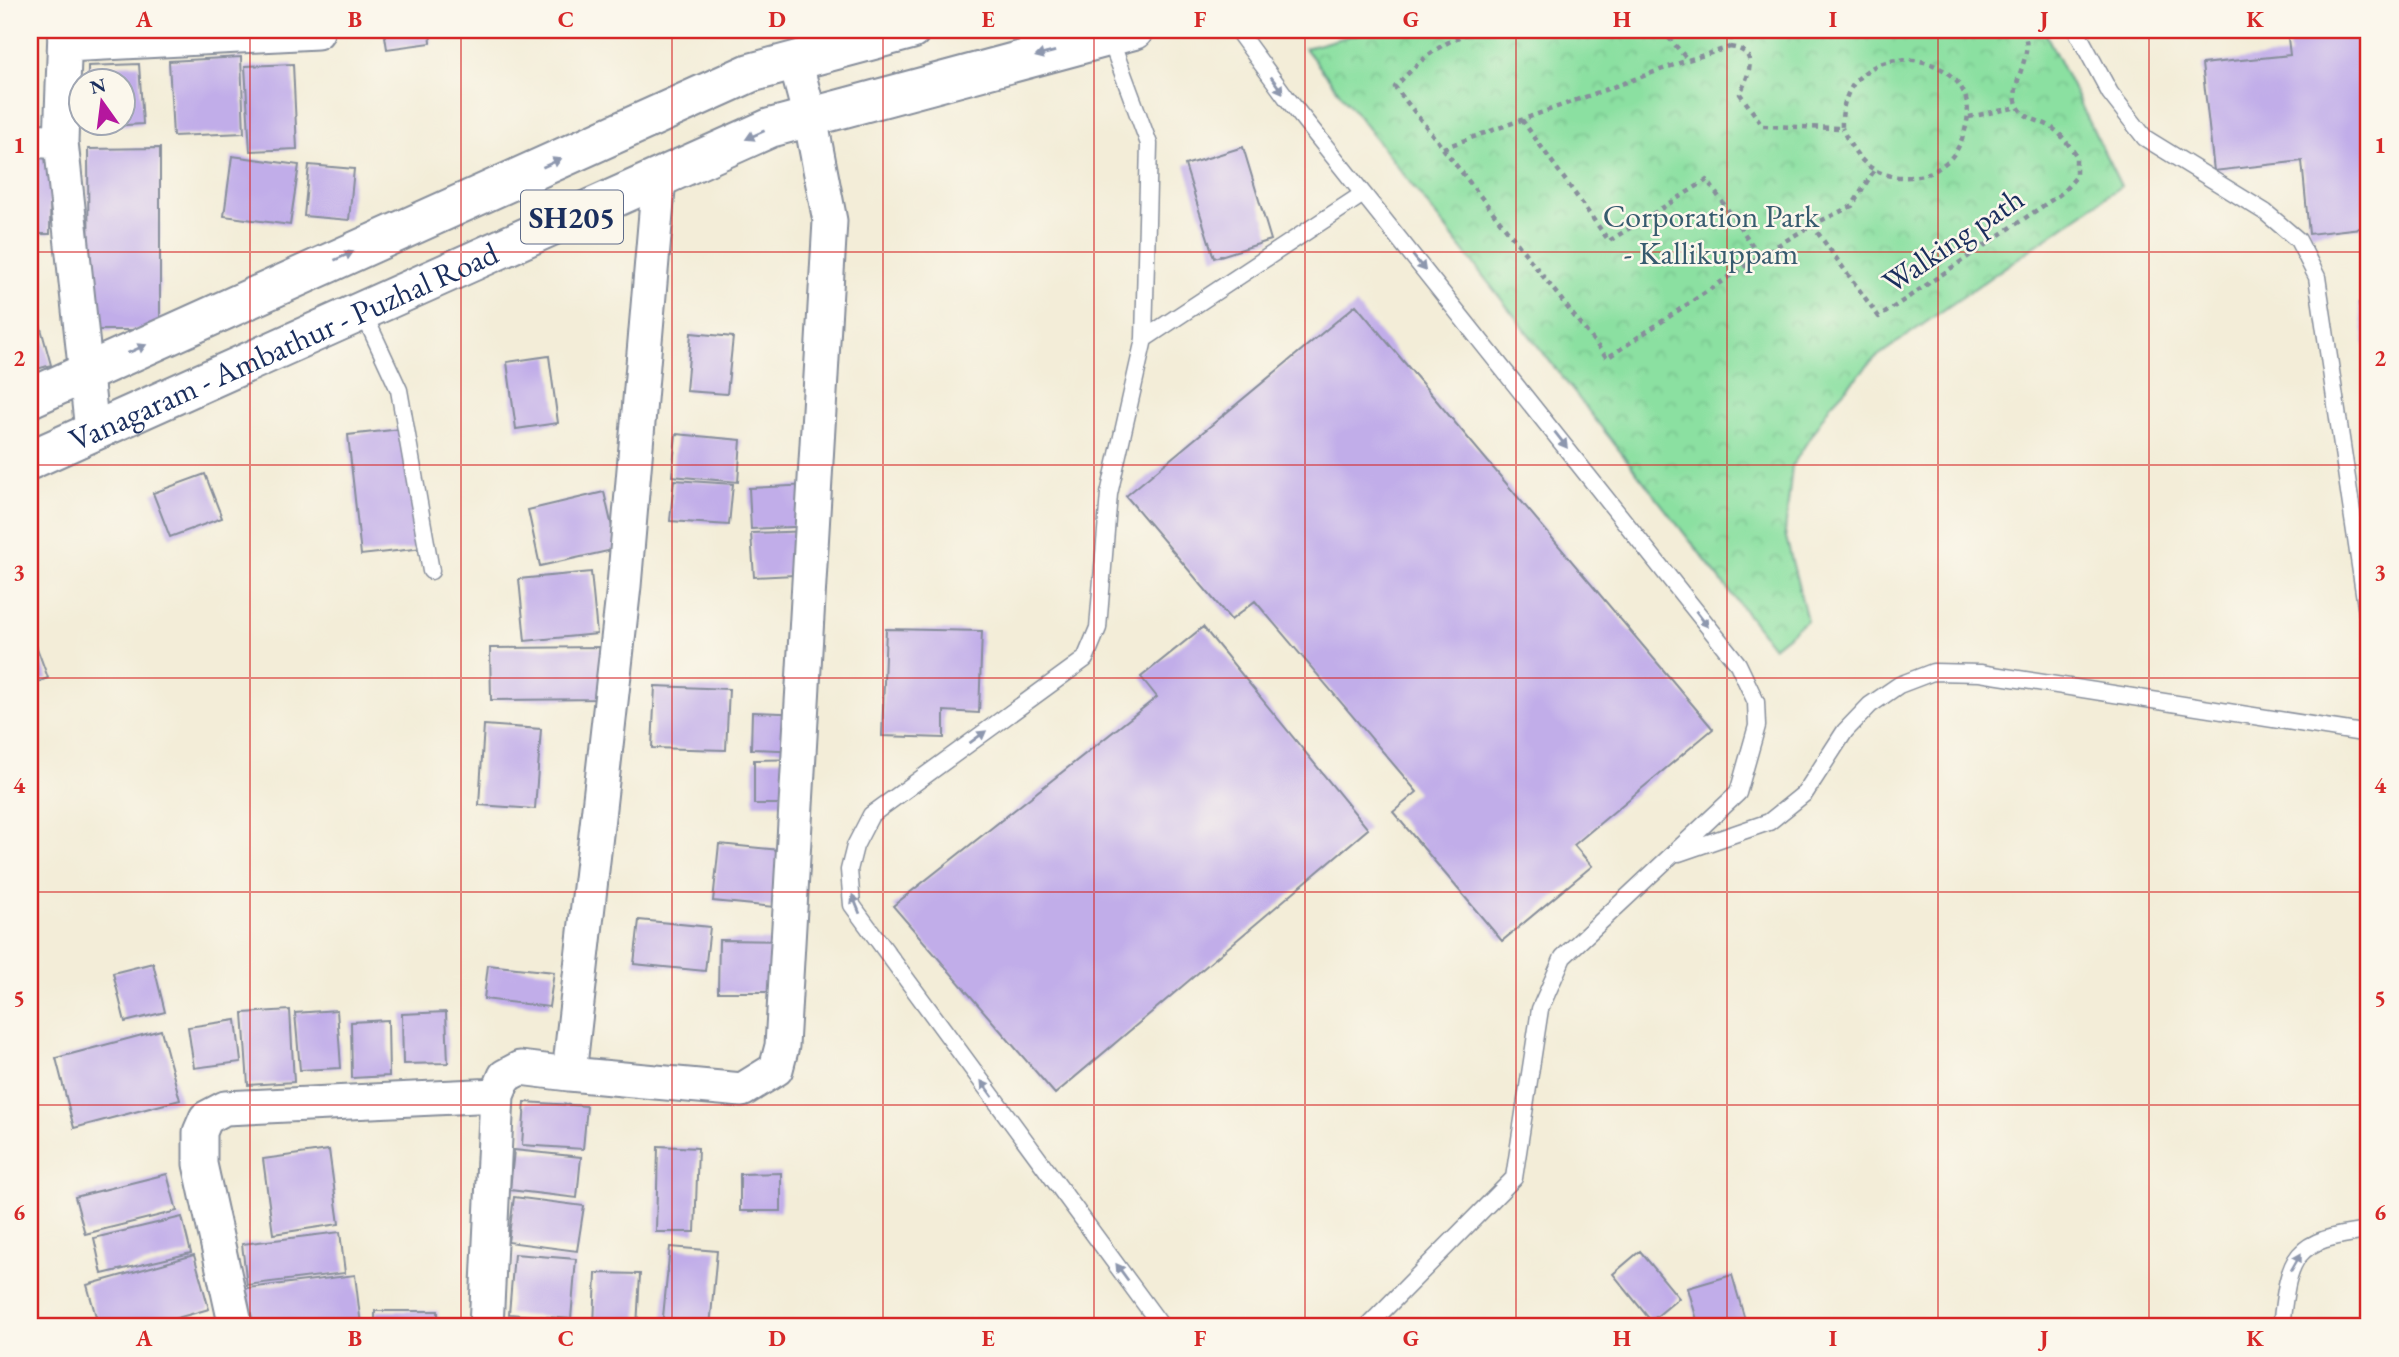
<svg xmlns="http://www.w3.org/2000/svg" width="2399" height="1357" font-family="'EB Garamond',serif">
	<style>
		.park { fill: url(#park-crowns); stroke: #538880; stroke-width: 2 }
		.building { fill: #c1ade9 }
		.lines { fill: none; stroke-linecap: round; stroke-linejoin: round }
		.service-casing { stroke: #878e9b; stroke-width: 19 }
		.minor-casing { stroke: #878e9b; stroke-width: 37 }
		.primary-casing { stroke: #878e9b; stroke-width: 42 }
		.path { stroke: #878e9b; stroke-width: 4.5; stroke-dasharray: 5 5; stroke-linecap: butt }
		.service { stroke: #fff; stroke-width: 16 }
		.minor { stroke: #fff; stroke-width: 33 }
		.primary { stroke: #fff; stroke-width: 38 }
		.oneway { fill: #8d97ae }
		.grid { fill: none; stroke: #d62828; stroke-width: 2; stroke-opacity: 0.55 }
		.labels { text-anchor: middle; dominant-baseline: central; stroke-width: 5; stroke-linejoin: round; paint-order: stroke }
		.shield { fill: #fbf7ec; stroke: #5e6b89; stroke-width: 2 }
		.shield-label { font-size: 30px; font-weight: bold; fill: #1b2f5e }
		.park-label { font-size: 32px; fill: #375b6f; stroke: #fbf7ec }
		.street-label { font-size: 32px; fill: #1b2f5e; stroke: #fbf7ec }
		.neatline { fill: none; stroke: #d62828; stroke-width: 2.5 }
		.grid-label { font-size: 23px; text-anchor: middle; font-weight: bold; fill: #d62828 }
	</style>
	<defs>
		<pattern id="park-crowns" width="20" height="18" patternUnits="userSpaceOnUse" patternTransform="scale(1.75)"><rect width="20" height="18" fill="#8be0a1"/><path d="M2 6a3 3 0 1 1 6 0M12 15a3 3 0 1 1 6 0" fill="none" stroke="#77c08d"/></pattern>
	</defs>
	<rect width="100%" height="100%" fill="#fbf7ec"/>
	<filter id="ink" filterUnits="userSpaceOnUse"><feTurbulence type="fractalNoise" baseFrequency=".0143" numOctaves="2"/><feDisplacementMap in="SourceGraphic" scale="14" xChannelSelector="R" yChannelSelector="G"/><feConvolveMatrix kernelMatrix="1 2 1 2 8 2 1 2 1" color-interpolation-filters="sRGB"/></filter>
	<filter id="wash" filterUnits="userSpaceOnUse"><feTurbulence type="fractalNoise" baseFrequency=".00686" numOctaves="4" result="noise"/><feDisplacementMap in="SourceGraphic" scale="28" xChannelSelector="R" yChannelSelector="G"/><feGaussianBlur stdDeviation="1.57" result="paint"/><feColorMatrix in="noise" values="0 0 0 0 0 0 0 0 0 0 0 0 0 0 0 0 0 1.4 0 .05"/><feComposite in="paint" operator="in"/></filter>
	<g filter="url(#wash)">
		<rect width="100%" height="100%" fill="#f3edd8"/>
		<path class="park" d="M 1372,30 L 2044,30 L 2121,186 L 1875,358 L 1831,404 L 1792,466 L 1785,533 L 1807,620 L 1773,647 L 1305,48 Z"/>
		<g id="blocks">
			<path class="building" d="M 384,30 L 430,30 L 431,43 L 387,49 Z
				M 2287,30 L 2369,30 L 2369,227 L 2309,234 L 2302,161 L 2214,171 L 2202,64 L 2290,55 Z
				M 241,57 L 244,133 L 173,136 L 169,61 Z
				M 139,64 L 143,124 L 91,127 L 91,122 L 122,122 L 122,80 L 88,80 L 88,66 Z
				M 293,64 L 297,149 L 250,151 L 245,66 Z
				M 1243,147 L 1271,240 L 1214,258 L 1185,165 Z
				M 160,148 L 160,330 L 89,330 L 88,149 Z
				M 30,154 L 51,154 L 50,234 L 30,234 Z
				M 232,156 L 299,165 L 290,225 L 224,216 Z
				M 309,165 L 354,169 L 349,220 L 304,216 Z
				M 30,288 L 51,365 L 30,371 Z
				M 2369,302 L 2369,363 L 2368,364 L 2359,303 Z
				M 1356,305 L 1713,729 L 1574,845 L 1592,866 L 1502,941 L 1393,812 L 1417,792 L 1255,601 L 1231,620 L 1126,496 Z
				M 691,333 L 733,337 L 727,394 L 686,391 Z
				M 549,356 L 558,423 L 516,429 L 507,362 Z
				M 410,428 L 423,548 L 361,555 L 348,435 Z
				M 676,434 L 741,440 L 738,482 L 672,476 Z
				M 205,474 L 222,518 L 170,537 L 153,493 Z
				M 674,480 L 733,484 L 729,525 L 670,521 Z
				M 811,485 L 814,526 L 751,529 L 749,488 Z
				M 604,492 L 617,549 L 540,566 L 528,510 Z
				M 812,531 L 814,574 L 754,577 L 751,533 Z
				M 591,572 L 597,634 L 525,641 L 519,579 Z
				M 1203,627 L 1368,829 L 1055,1094 L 893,906 L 1157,697 L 1141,677 Z
				M 30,629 L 48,678 L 30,685 Z
				M 886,629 L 982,631 L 979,713 L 944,711 L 944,738 L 882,736 Z
				M 602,647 L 602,699 L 491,700 L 490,648 Z
				M 655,686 L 729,689 L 726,750 L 652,748 Z
				M 752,712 L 806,714 L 804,751 L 751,749 Z
				M 484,725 L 541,729 L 535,809 L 479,805 Z
				M 806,759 L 806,804 L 754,804 L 754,760 Z
				M 719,844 L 801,852 L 795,909 L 713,901 Z
				M 639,920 L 710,927 L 705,971 L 634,964 Z
				M 719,940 L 796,941 L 795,992 L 718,992 Z
				M 153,963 L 165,1012 L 125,1022 L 113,973 Z
				M 488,965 L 554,972 L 549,1007 L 484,999 Z
				M 290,1010 L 294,1082 L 248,1085 L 243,1013 Z
				M 337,1010 L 341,1068 L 300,1070 L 295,1013 Z
				M 446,1012 L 448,1063 L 403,1064 L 402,1014 Z
				M 236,1020 L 241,1062 L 194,1068 L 188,1027 Z
				M 388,1020 L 389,1076 L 352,1078 L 351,1022 Z
				M 161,1030 L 180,1100 L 74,1128 L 56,1058 Z
				M 525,1102 L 587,1106 L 583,1149 L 522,1145 Z
				M 658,1146 L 698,1148 L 695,1232 L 656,1232 Z
				M 329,1150 L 339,1224 L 273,1234 L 263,1159 Z
				M 514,1150 L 581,1157 L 577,1198 L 510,1190 Z
				M 781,1173 L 781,1211 L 740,1211 L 740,1174 Z
				M 167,1174 L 177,1211 L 85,1234 L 75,1197 Z
				M 514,1197 L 584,1206 L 577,1251 L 508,1242 Z
				M 182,1217 L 191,1253 L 102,1274 L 94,1238 Z
				M 340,1232 L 345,1273 L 247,1285 L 242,1244 Z
				M 670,1247 L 717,1251 L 710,1327 L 662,1327 Z
				M 1640,1251 L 1679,1298 L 1651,1321 L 1613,1274 Z
				M 514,1254 L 576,1259 L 571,1319 L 509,1314 Z
				M 194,1255 L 209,1309 L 145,1327 L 99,1327 L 87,1285 Z
				M 596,1273 L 640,1274 L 637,1327 L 594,1327 Z
				M 355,1275 L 361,1325 L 337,1327 L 244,1327 L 239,1289 Z
				M 1732,1275 L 1747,1327 L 1699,1327 L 1688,1288 Z
				M 375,1311 L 438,1311 L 438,1327 L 375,1327 Z"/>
		</g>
	</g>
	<g filter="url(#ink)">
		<use href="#blocks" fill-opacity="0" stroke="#878e9b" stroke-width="2"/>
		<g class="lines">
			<defs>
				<path id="service" d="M 1237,30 L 1286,97 L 1738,664 L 1756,702 L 1757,726 L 1738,793 L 1563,957 L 1540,1009 L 1514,1178 L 1367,1327
					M 2076,30 L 2110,93 L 2145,138 L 2265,212 L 2298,240 L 2317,277 L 2369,626
					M 1109,36 L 1149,144 L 1144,339 L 1109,494 L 1098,628 L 1085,659 L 871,815 L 855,846 L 849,870 L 852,905 L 1162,1327
					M 362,310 L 399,390 L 431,571
					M 1144,339 L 1363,194
					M 1679,853 L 1769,822 L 1805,793 L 1845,731 L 1870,705 L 1899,685 L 1933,672 L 1980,673 L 2369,734
					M 2281,1327 C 2289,1254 2293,1240 2369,1231"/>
				<path id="minor" d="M 65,30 L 61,142 L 92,431
					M 66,45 L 317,32
					M 30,140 L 61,142
					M 569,1074 L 742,1090 L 776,1069 L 782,1046 L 830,221 L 810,117 L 795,61
					M 236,1327 L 200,1164 L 200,1132 L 206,1118 L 225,1108 L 497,1095
					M 486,1327 L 497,1095 L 505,1076 L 520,1068 L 569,1074 L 624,586 L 659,178"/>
				<g id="primary">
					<path d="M 30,398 L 750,73 L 911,30"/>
					<path id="s1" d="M 30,460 L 770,128 L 1134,30"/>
				</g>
			</defs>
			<use href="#service" class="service-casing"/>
			<use href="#minor" class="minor-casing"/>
			<use href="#primary" class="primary-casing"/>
			<path class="path" d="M 1478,30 C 1440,42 1421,59 1395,87 L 1607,358 L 1760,256 L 1812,225 L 1879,317 L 2062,193 L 2076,177 L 2076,155 C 2070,147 2063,136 2055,130 C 2044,120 2028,122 2019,108 C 2005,86 2038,54 2022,30
				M 1662,30 L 1688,60 L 1730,47 L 1732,30
				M 1730,47 C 1761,51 1748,75 1740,94 L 1763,126 L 1842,128 C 1838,25 1994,48 1964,133 C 1960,145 1955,156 1944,164 C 1935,172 1923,176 1910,177 C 1874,179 1856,160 1842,128
				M 1969,117 L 2018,107
				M 1522,120 L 1609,241 L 1707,180 L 1760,256
				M 1443,148 L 1688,60
				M 1812,225 L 1852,206 L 1875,169"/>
			<use href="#service" class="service"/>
			<use href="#minor" class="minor"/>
			<use href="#primary" class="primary"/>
		</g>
		<defs><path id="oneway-solid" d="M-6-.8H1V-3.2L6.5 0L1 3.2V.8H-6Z" transform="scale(1.75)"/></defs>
		<g class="oneway">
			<use href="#oneway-solid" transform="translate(1045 54) rotate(165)"/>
			<use href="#oneway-solid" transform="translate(1277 85) rotate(54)"/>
			<use href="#oneway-solid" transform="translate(755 135) rotate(156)"/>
			<use href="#oneway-solid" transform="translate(552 163) rotate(-24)"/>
			<use href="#oneway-solid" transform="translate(344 256) rotate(-24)"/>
			<use href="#oneway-solid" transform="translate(1419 263) rotate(51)"/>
			<use href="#oneway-solid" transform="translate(137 349) rotate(-24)"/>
			<use href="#oneway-solid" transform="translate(1561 440) rotate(52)"/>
			<use href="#oneway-solid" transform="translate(1702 619) rotate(52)"/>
			<use href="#oneway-solid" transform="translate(978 737) rotate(-36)"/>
			<use href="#oneway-solid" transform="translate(856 904) rotate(-112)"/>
			<use href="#oneway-solid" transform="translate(987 1089) rotate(-126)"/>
			<use href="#oneway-solid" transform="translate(2296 1262) rotate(-60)"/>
			<use href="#oneway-solid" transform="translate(1122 1272) rotate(-126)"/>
		</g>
	</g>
	<path class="grid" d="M 250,30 L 250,1327M 461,30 L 461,1327M 672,30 L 672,1327M 883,30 L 883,1327M 1094,30 L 1094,1327M 1305,30 L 1305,1327M 1516,30 L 1516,1327M 1727,30 L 1727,1327M 1938,30 L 1938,1327M 2149,30 L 2149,1327M 30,252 L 2369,252M 30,465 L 2369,465M 30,678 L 2369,678M 30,892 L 2369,892M 30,1105 L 2369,1105"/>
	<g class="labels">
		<rect class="shield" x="521" y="190.5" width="102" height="53" rx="5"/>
		<g class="shield-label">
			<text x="572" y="217">SH205</text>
		</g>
		<g class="park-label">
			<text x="1711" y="216">Corporation Park<tspan x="1711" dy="37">- Kallikuppam</tspan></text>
		</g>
		<g class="street-label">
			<text transform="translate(1953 240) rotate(-34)">Walking path</text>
			<text stroke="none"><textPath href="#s1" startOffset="278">Vanagaram - Ambathur - Puzhal Road</textPath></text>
		</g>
	</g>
	<rect width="2399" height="1357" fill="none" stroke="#fbf7ec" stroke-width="77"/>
	<g transform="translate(102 102) rotate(346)"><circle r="33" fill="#fbf7ec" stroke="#a1a7b3" stroke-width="2"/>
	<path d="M0-5L12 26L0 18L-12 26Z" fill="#b5179e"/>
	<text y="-10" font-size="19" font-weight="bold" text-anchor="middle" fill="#1b2f5e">N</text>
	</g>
	<rect x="38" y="38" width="2322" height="1280" class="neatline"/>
	<g class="grid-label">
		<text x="144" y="27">A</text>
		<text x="355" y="27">B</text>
		<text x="566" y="27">C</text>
		<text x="777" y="27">D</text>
		<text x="988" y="27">E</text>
		<text x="1200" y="27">F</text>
		<text x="1411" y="27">G</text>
		<text x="1622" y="27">H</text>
		<text x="1833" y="27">I</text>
		<text x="2044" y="27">J</text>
		<text x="2255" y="27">K</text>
		<text x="19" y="153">1</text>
		<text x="2380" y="153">1</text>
		<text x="19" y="366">2</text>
		<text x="2380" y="366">2</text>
		<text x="19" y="580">3</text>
		<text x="2380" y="580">3</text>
		<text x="19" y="793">4</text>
		<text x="2380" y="793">4</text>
		<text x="19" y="1006">5</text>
		<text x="2380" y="1006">5</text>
		<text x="19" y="1220">6</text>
		<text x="2380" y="1220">6</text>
		<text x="144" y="1346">A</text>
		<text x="355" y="1346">B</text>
		<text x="566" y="1346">C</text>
		<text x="777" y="1346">D</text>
		<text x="988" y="1346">E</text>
		<text x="1200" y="1346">F</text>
		<text x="1411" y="1346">G</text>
		<text x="1622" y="1346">H</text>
		<text x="1833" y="1346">I</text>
		<text x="2044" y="1346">J</text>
		<text x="2255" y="1346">K</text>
	</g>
</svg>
